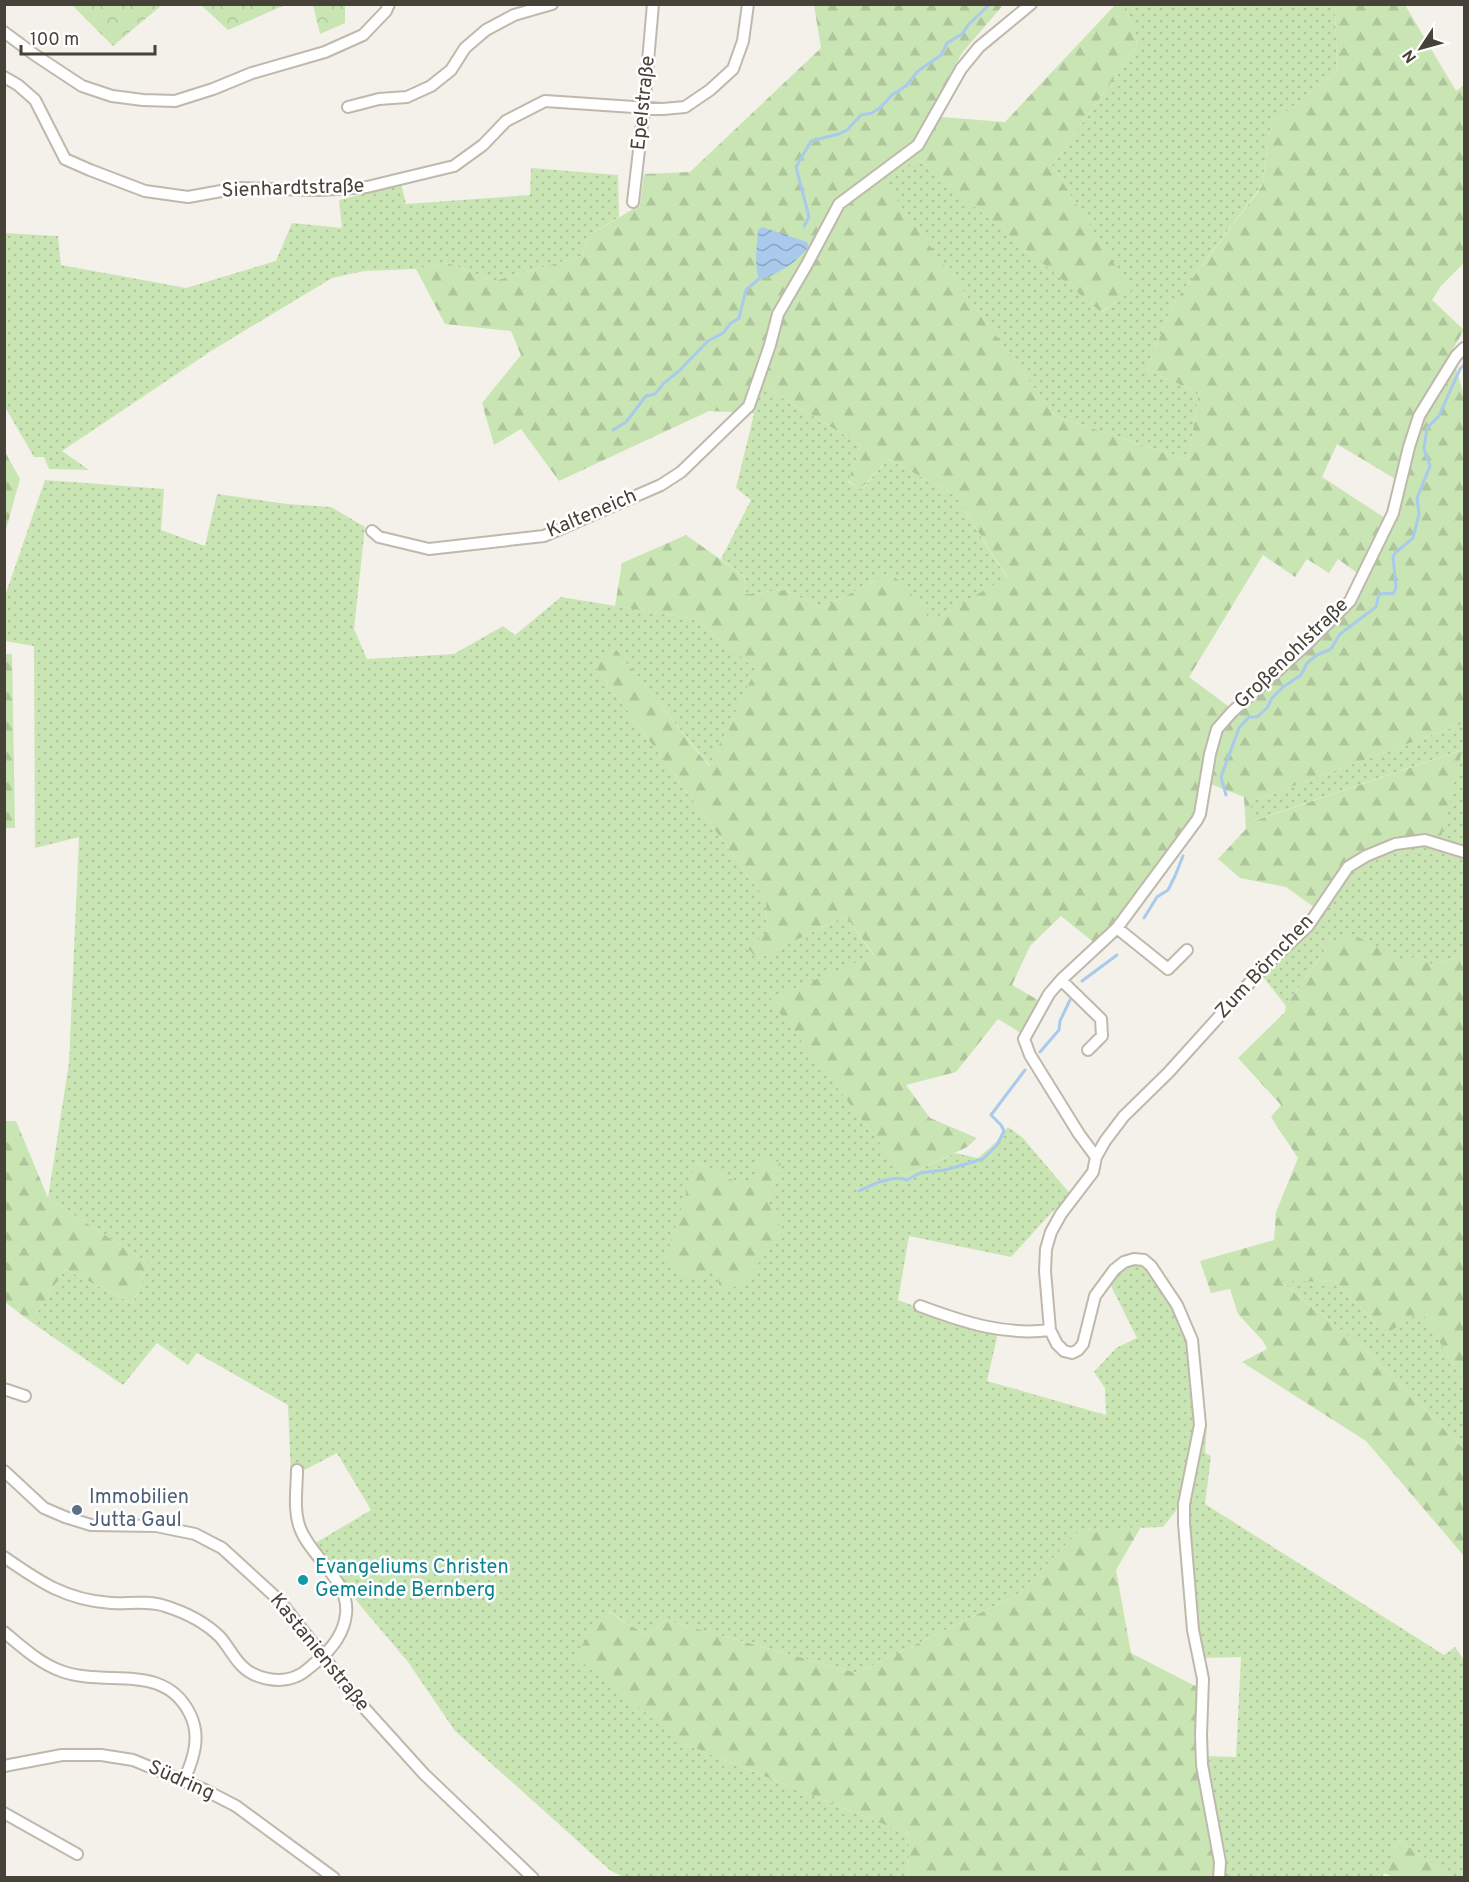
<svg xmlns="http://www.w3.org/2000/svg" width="1469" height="1882" font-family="Overpass,sans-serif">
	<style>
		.grass { fill: url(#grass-dots); fill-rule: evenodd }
		.forest { fill: url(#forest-firs); fill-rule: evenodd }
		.park { fill: url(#park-crowns) }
		.water { fill: url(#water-waves) }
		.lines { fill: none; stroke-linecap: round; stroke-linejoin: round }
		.stream { stroke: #a9caec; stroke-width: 3 }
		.minor-casing { stroke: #beb9ac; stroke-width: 14 }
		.minor { stroke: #fff; stroke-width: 10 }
		.service-dot { fill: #5c6f8a; stroke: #fff; stroke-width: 2 }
		.culture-dot { fill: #0f9aa8; stroke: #fff; stroke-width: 2 }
		.labels { text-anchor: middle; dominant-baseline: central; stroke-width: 5; stroke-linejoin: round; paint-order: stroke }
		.street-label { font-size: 20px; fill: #464238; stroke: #fff }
		.service-label { font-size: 20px; fill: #4e5e75; stroke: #fff; text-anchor: start }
		.culture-label { font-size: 20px; fill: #0d838f; stroke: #fff; text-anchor: start }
	</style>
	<defs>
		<pattern id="grass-dots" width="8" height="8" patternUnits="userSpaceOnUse" patternTransform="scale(1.5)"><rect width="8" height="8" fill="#cae5b4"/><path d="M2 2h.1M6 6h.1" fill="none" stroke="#afc69c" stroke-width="1.8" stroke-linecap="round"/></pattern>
		<pattern id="forest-firs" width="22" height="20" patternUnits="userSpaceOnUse" patternTransform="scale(1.5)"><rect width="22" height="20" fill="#cae5b4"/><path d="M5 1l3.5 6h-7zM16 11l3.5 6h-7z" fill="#afc69c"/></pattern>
		<pattern id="park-crowns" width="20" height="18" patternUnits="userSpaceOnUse" patternTransform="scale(1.5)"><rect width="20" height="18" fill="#cae5b4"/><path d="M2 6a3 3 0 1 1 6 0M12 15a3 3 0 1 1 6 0" fill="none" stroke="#afc69c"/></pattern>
		<pattern id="water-waves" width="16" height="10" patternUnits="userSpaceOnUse" patternTransform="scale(1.5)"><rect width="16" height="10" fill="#a9caec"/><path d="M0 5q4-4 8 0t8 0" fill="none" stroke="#8ba6c0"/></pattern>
	</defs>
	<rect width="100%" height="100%" fill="#f3f1e9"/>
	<path class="grass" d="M 1125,5 L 1335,5 L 1337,71 L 1271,124 L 1262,185 L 1173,304 L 1147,370 L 1199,393 L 1188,460 L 1055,416 L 880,178 L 919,160 L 1102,312 L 1130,291 L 1052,165 L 1138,45 Z
		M 531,168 L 618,175 L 619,217 L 588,236 L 582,256 L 494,281 L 448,263 L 416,269 L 364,271 L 332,278 L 211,351 L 62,451 L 89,470 L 49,469 L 44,457 L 34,457 L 5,407 L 4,233 L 58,236 L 61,265 L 186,288 L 276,261 L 292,223 L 342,228 L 339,200 L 401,184 L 406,204 L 530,195 Z
		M 761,385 L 861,445 L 848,482 L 862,489 L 888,459 L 955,495 L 1007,578 L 931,621 L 890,573 L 822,608 L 785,590 L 746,594 L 744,576 L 721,559 L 751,500 L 736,488 Z
		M 45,480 L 164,489 L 161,530 L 205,546 L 217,494 L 287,504 L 331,507 L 365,527 L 354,629 L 367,659 L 454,654 L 503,626 L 515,635 L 561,597 L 695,619 L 756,669 L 710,766 L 614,648 L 594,665 L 766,900 L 767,932 L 757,959 L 846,916 L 874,956 L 770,999 L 905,1176 L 955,1153 L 978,1158 L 995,1143 L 1008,1127 L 1022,1137 L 1072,1196 L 1052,1212 L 1011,1257 L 909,1236 L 898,1300 L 952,1320 L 998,1333 L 987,1381 L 1106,1415 L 1105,1388 L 1094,1372 L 1116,1348 L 1137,1338 L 1108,1280 L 1126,1265 L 1135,1263 L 1146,1268 L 1178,1313 L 1188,1339 L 1196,1423 L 1183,1496 L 1175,1512 L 1163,1527 L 1080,1530 L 1019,1594 L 857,1673 L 665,1620 L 648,1636 L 608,1611 L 685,1744 L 910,1835 L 908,1877 L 626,1878 L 611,1871 L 455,1731 L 408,1662 L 360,1605 L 312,1545 L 371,1510 L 337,1453 L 291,1477 L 288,1405 L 197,1353 L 188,1365 L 157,1343 L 123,1385 L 31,1322 L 65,1269 L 133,1304 L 148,1263 L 48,1198 L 69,1063 L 79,837 L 35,848 L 34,646 L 5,641 L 5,596 ZM 696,1162 L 749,1188 L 780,1164 L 768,1203 L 720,1289 Z
		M 1464,723 L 1464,850 L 1440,842 L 1461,750 L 1253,821 L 1250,802 Z
		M 1439,845 L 1464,853 L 1464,955 L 1433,965 L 1417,955 L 1407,962 L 1329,944 L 1286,1006 L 1260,973 L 1294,943 L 1349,868 L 1401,847 Z
		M 1279,1280 L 1335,1282 L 1386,1334 L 1421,1310 L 1464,1382 L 1464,1449 L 1362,1347 Z
		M 1203,1423 L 1207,1425 L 1205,1453 L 1211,1456 L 1205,1504 L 1444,1655 L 1455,1647 L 1464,1660 L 1464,1877 L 1452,1877 L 1399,1840 L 1382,1877 L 1221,1877 L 1203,1756 L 1236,1757 L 1241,1657 L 1201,1658 L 1186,1524 Z"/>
	<path class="forest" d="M 814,5 L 1003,5 L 962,53 L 928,116 L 1005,122 L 1115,5 L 1125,5 L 1138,45 L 1052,165 L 1131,291 L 1101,312 L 919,160 L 881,179 L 1055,416 L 1188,460 L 1199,393 L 1147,370 L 1173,304 L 1262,186 L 1271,124 L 1337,71 L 1335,5 L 1405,5 L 1456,91 L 1464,85 L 1464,263 L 1441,286 L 1432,300 L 1464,330 L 1451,352 L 1464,395 L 1464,723 L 1250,802 L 1254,821 L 1462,750 L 1440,842 L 1400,844 L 1346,866 L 1318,910 L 1286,887 L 1240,878 L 1218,859 L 1246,829 L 1244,797 L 1208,783 L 1199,814 L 1116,928 L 1097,945 L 1061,916 L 1030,946 L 1012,985 L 1043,1003 L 1024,1035 L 998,1019 L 956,1072 L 906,1085 L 930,1118 L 977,1138 L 967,1147 L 905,1176 L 769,999 L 874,955 L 846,916 L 757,959 L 748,948 L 767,932 L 766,900 L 594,665 L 614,647 L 709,766 L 756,669 L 695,619 L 615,606 L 622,563 L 686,535 L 744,576 L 746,594 L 785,590 L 822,608 L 890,573 L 908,589 L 931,621 L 1007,577 L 955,495 L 888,459 L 861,489 L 848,481 L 861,445 L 761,385 L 754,413 L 709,411 L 559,481 L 521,429 L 494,445 L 482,403 L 521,355 L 511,331 L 445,324 L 416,269 L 448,263 L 494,281 L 582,256 L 588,236 L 640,205 L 644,174 L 690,172 L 821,48 ZM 1337,444 L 1397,480 L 1389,509 L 1385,518 L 1322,477 ZM 1263,555 L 1295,577 L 1307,559 L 1329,573 L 1338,559 L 1360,575 L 1347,599 L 1232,709 L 1189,677 Z
		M 5,452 L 20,479 L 5,533 Z
		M 4,654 L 12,654 L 15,828 L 5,828 Z
		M 1350,933 L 1406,962 L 1417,955 L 1433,965 L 1464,955 L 1464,1382 L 1421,1311 L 1386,1334 L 1335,1282 L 1280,1281 L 1362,1347 L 1464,1449 L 1464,1556 L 1366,1441 L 1242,1362 L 1267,1349 L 1263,1341 L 1238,1314 L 1230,1289 L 1211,1293 L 1200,1261 L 1274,1240 L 1276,1212 L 1298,1158 L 1271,1117 L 1281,1105 L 1238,1058 L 1285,1012 L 1286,1006 L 1329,944 Z
		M 4,1121 L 16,1121 L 48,1198 L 148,1263 L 133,1304 L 65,1269 L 31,1322 L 5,1302 Z
		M 762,1156 L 781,1163 L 768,1203 L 779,1211 L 779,1238 L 740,1286 L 720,1289 L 716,1267 L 689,1282 L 665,1260 L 696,1162 L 749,1188 Z
		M 1141,1527 L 1116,1570 L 1131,1653 L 1201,1689 L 1199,1734 L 1217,1877 L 908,1877 L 910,1835 L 685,1744 L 574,1656 L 607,1611 L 648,1636 L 665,1620 L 857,1673 L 1019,1594 L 1080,1530 Z
		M 1399,1840 L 1452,1877 L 1394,1877 L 1383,1873 Z"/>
	<path class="park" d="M 72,5 L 162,5 L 113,46 Z
		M 201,5 L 285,5 L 228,30 Z
		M 313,5 L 345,5 L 345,23 L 320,34 Z"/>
	<path class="water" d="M 762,227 L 807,242 L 809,247 C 797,261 778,276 759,279 C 754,265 757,246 758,230 Z"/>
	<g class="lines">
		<path class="stream" d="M 804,226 L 809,217 L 796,167 L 811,141 L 839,134 L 847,130 L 861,115 L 872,113 L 881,107 L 892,95 L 906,86 L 918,71 L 941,55 L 947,43 L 962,34 L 969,24 L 990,4
			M 613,430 L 626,422 L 646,396 L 655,394 L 664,383 L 679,371 L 708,341 L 723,333 L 730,324 L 739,318 L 746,290 L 761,277
			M 1226,795 L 1221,777 L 1239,728 L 1249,717 L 1257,717 L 1267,708 L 1272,698 L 1283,687 L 1301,675 L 1307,663 L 1317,655 L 1331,649 L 1340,634 L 1376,607 L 1379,594 L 1394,593 L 1396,587 L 1393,557 L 1395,553 L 1413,538 L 1419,514 L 1417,498 L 1430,466 L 1424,449 L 1427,428 L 1439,416 L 1460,369 L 1464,365
			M 1144,918 L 1157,897 L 1168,890 L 1175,876 L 1183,856
			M 1082,981 L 1117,955
			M 1040,1052 L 1059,1030 L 1060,1021 L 1070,1000
			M 859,1191 C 874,1184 891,1175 907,1180 L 920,1173 L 945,1170 L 983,1159 L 997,1145 L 1004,1131 L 1001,1125 L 991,1115 L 1025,1070"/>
		<defs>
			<path id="minor" d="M 4,32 L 35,55 L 82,86 L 112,96 L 143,100 L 175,101 L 213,89 L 252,73 L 325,52 L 363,35 L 386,11 L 389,4
				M 4,77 L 18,85 L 35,100 L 65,159 L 90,170 L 145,191 L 188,197 L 238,188 L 320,190 L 367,187 L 454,166 L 483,145 L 506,121 L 545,101 L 663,109 L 685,107 L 710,90 L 733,69 L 743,41 L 748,4
				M 348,107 L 379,99 L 407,97 L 431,86 L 451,70 L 465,48 L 486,30 L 514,15 L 552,4
				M 633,202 L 644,107 L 653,4
				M 372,531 L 379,537 L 429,549 L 544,536 L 661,485 L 681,472 L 749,406 L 770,345 L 778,314 L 806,266 L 839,204 L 918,145 L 961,69 L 979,47 L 1031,4
				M 1117,928 L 1168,969 L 1187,950
				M 1061,980 L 1101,1019 L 1102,1036 L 1088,1050
				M 1096,1157 L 1079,1134 L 1030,1055 L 1024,1039 L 1049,994 L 1061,980 L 1117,928 L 1197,820 L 1200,814 L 1210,754 L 1217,729 L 1232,712 L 1307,644 L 1350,601 L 1393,513 L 1409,447 L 1419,416 L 1456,356 L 1464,348
				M 920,1306 C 963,1322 1005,1336 1050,1330
				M 4,1389 L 25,1396
				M 4,1471 L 44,1508 L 65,1517 L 91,1525 L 156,1526 L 195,1534 L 222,1548 L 280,1601 L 358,1701 L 424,1774 L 533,1878
				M 4,1557 C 40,1582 66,1600 111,1603 C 128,1604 148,1600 165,1606 C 184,1612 205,1622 220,1637 C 228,1646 233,1657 242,1666 C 255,1679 280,1684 297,1676 C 303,1674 310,1667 315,1663 C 330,1651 344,1634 346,1614 C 350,1580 311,1558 300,1528 C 293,1510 297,1489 297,1470
				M 4,1632 C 22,1647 39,1663 61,1671 C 107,1688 164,1661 190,1714 C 201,1736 194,1758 184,1780
				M 4,1766 L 62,1755 L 101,1755 L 133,1760 L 203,1789 L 236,1806 L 334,1878
				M 4,1813 L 77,1854
				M 1219,1878 L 1220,1862 L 1202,1765 L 1201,1735 L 1203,1679 L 1193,1630 L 1184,1523 L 1184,1504 L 1200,1425 L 1192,1340 L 1177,1305 L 1151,1266 L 1144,1260 L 1134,1259 L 1124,1262 L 1114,1270 L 1095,1296 L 1083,1344 L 1078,1350 L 1072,1353 L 1064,1351 L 1057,1344 L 1050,1330 L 1045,1271 L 1046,1249 L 1051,1232 L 1061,1214 L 1093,1172 L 1096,1157 L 1105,1141 L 1124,1116 L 1168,1073 L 1263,968 L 1308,926 L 1348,867 L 1366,856 L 1395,844 L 1425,840 L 1464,852"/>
		</defs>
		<use href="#minor" class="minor-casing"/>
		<use href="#minor" class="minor"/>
	</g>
	<circle class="service-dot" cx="77" cy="1510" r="6"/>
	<circle class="culture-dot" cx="303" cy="1580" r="6"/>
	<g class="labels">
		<g class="street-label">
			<text transform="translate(644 103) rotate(-84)">Epelstraße</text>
			<text transform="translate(293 189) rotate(-2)">Sienhardtstraße</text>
			<text transform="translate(592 514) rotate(-23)">Kalteneich</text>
			<text transform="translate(1292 654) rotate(-44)">Großenohlstraße</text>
			<text transform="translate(1265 967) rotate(-47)">Zum Börnchen</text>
			<text transform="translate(319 1653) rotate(51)">Kastanienstraße</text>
			<text transform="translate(181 1781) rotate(24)">Südring</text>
		</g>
		<g class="service-label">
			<text x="89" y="1498">Immobilien<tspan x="89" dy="23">Jutta Gaul</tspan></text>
		</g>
		<g class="culture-label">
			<text x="315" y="1568">Evangeliums Christen<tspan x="315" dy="23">Gemeinde Bernberg</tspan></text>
		</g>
	</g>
	<rect width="1469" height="1882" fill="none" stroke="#464238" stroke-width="12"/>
	<g transform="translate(1421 48) rotate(234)" stroke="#ffffff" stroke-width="4.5" paint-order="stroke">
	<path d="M0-4.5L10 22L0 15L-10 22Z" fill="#464238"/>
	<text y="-9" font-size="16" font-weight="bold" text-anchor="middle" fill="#464238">N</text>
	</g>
	<path d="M21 45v9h134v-9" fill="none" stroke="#464238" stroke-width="3"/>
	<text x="30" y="45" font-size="18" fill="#464238" stroke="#ffffff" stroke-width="4.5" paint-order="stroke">100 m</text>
</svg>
